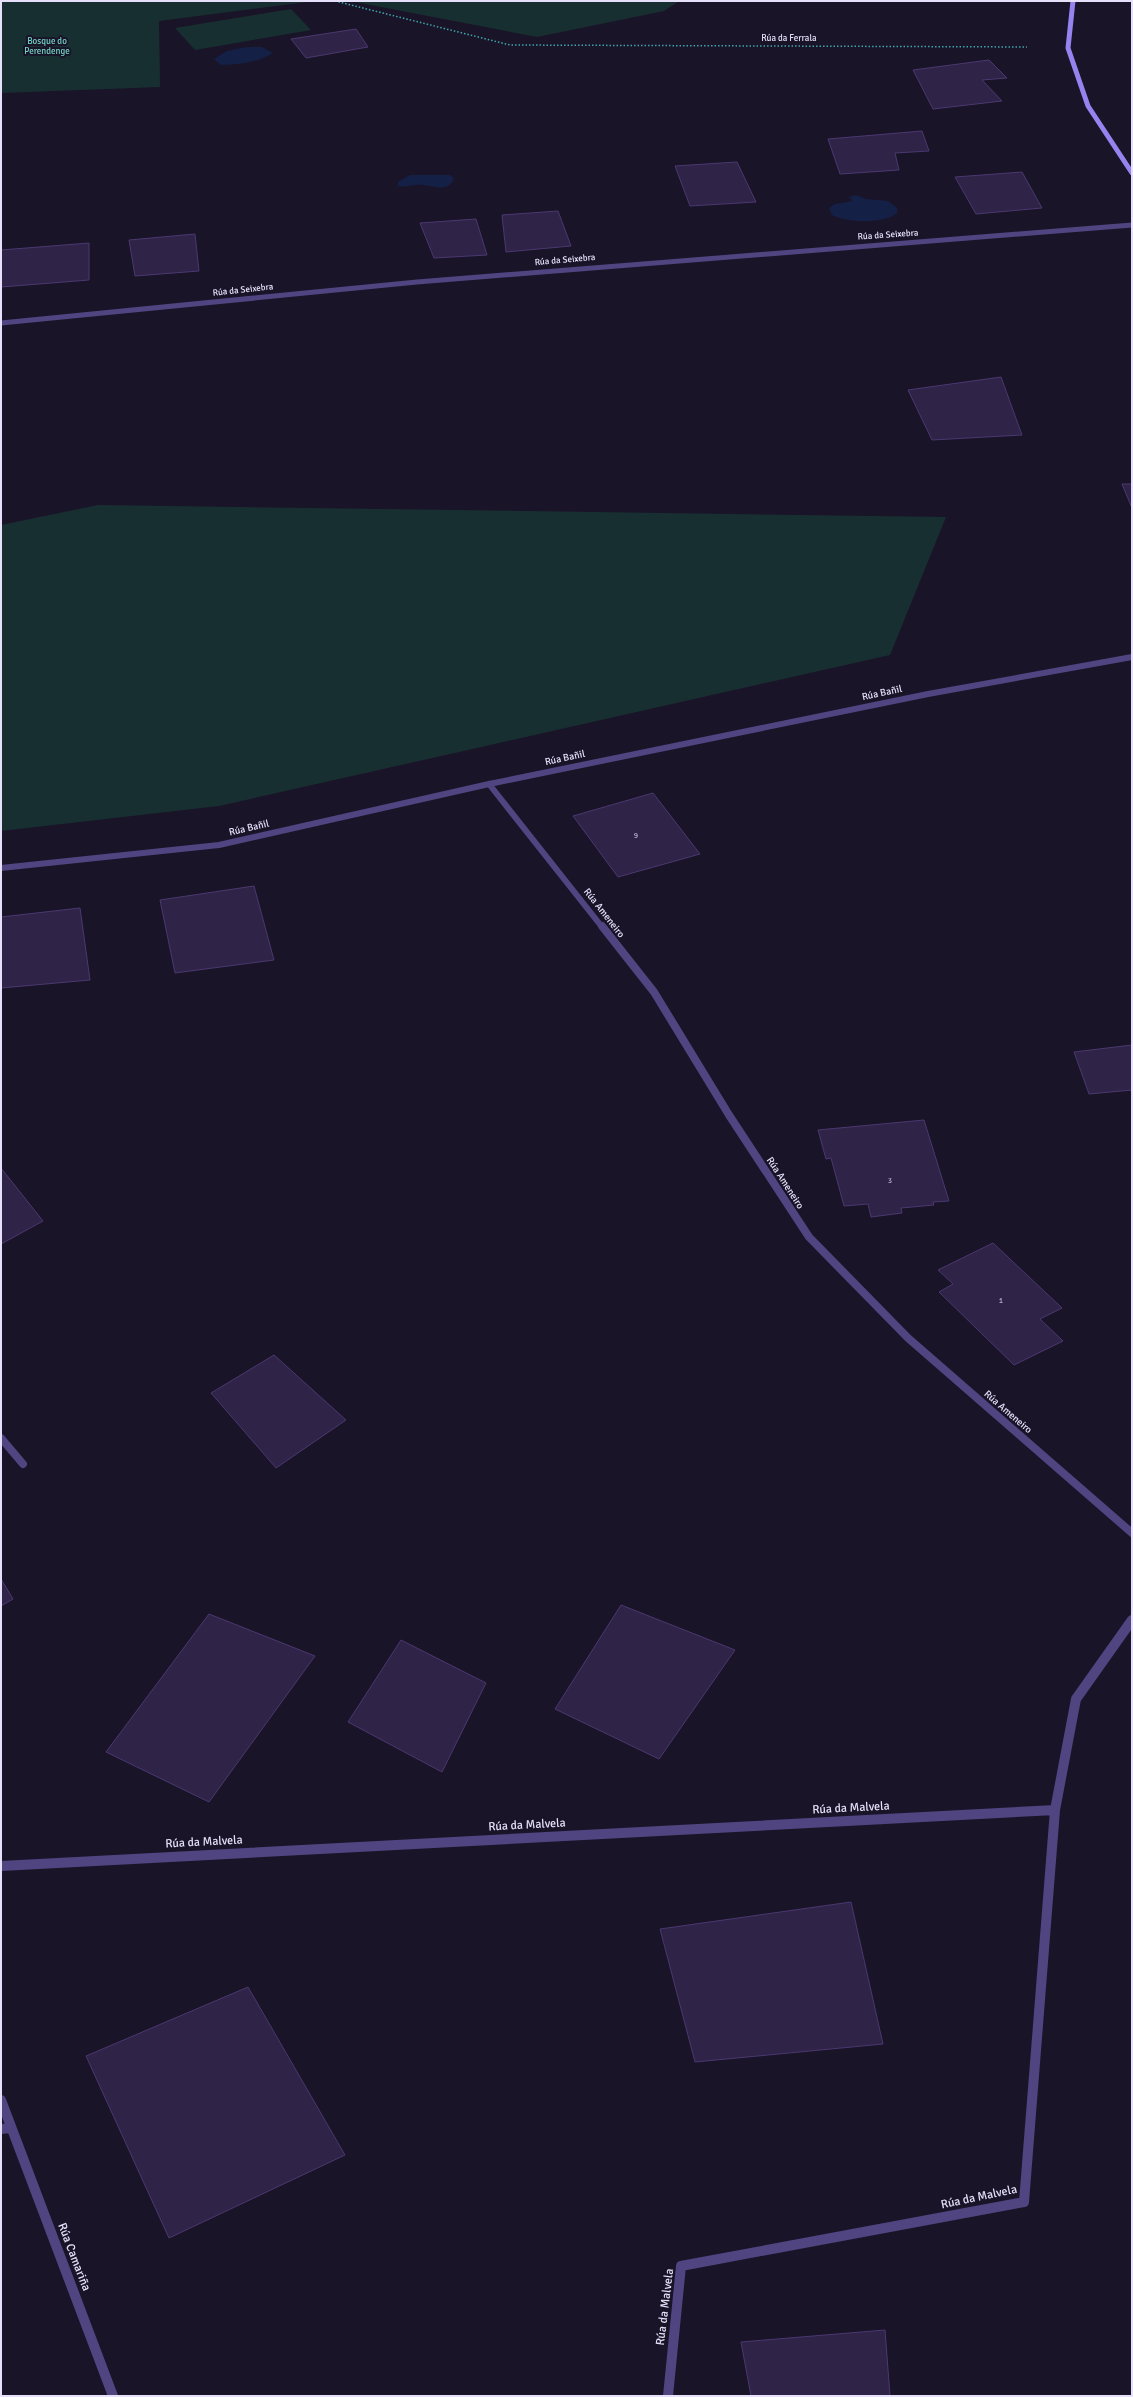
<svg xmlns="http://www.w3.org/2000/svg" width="1133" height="2397" font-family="Signika,sans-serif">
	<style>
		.green { fill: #182f32 }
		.water { fill: #142046 }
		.building { fill: #2f2347; stroke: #4b3870 }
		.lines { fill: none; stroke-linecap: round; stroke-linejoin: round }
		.path { stroke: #41a5ae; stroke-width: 1.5; stroke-dasharray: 1.5 2; stroke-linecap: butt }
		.street-far3 { stroke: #504581; stroke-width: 5 }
		.street-far2 { stroke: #504581; stroke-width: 6 }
		.street-far1 { stroke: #504581; stroke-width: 8 }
		.street { stroke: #504581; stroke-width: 10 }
		.secondary { stroke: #9583ef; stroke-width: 5 }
		.labels { text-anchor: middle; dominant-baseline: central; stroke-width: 4; stroke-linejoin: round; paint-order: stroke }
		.number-label { font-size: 8px; fill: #b9b1ce }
		.far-street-label { font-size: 9px; fill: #e7e0fb; stroke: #1a1428 }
		.far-park-label { font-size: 9px; fill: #74d3c8; stroke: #1a1428 }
		.street-label { font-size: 10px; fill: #e7e0fb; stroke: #1a1428 }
		.near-street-label { font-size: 12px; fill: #e7e0fb; stroke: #1a1428 }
	</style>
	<rect width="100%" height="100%" fill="#1a1428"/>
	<path class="green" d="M 1,1 L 315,1 L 159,21 L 160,87 L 1,93 Z
		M 350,1 L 679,1 L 664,11 L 537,37 Z
		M 291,9 L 311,30 L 195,50 L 175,28 Z
		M 98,505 L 946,517 L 890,655 L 219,806 L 1,831 L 1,525 Z"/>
	<path class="water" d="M 247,47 L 262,47 L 273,53 C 257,63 240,64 221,65 L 214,59 L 227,51 Z
		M 410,175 L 450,175 L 454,178 C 449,193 434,186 423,185 C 414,184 408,188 398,186 L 398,182 Z
		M 856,195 L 866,199 L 888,201 L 897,208 L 897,213 C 885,224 846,223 832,215 L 829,208 L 835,204 L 852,201 L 849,197 Z"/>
	<path class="building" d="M 356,29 L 368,47 L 306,58 L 291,39 Z
		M 989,60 L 1007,78 L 982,80 L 1002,101 L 933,109 L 913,70 Z
		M 922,131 L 929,151 L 895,153 L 899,170 L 840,174 L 828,139 Z
		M 737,162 L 756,202 L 690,206 L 675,166 Z
		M 1022,172 L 1042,208 L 976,214 L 955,177 Z
		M 558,211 L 571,246 L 506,252 L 502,215 Z
		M 476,219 L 487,255 L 434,258 L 420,223 Z
		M 195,234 L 199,271 L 135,276 L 129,240 Z
		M 89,243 L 89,280 L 1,287 L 1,250 Z
		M 1001,377 L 1022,435 L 932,440 L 908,390 Z
		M 1122,484 L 1132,484 L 1132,508 Z
		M 653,793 L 700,854 L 618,877 L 573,816 Z
		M 254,886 L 274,960 L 175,973 L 160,900 Z
		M 80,908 L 90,980 L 1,988 L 1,917 Z
		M 1132,1045 L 1132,1090 L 1089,1094 L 1074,1052 Z
		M 924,1120 L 949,1201 L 933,1202 L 934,1205 L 901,1208 L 902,1213 L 871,1217 L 868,1204 L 844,1206 L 831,1158 L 826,1159 L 818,1130 Z
		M 1,1168 L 43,1221 L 1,1244 Z
		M 993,1243 L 1062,1308 L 1040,1319 L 1063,1341 L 1014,1365 L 939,1292 L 953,1284 L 938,1270 Z
		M 274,1355 L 346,1420 L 276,1468 L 211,1393 Z
		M 1,1579 L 13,1599 L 1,1606 Z
		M 621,1605 L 735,1650 L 659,1759 L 555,1709 Z
		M 209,1614 L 315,1656 L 209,1802 L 106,1752 Z
		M 401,1640 L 486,1683 L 442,1772 L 348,1722 Z
		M 851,1902 L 883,2044 L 695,2062 L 660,1929 Z
		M 248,1987 L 345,2155 L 169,2238 L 86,2056 Z
		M 885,2330 L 890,2396 L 751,2396 L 741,2342 Z"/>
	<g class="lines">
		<path class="path" d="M 335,1 L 510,45 L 1027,47"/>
		<path class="street-far3" d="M 1,323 L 417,282 L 1132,225"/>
		<path class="street-far2" d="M 489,784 L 602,927
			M 1,868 L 219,845 L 489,784 L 928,694 L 1132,657"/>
		<path class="street-far1" d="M 602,926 L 654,992 L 729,1115 L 809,1237 L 908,1338 L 1132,1533
			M 1,1438 L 23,1464"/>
		<path class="street" d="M 1,1866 L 1055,1810
			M 1,2100 L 113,2396
			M 1,2129 L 11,2128
			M 668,2396 L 681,2266 L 1024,2202 L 1055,1810 L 1076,1699 L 1132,1620"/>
		<path class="secondary" d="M 1073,1 L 1068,48 L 1088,106 L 1132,173"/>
	</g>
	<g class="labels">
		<g class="number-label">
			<text x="636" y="835">9</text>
			<text x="890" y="1180">3</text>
			<text x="1001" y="1300">1</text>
		</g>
		<g class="far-street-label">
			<text x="789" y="38">Rúa da Ferrala</text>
			<text transform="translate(888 235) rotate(-4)">Rúa da Seixebra</text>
			<text transform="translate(565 260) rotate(-5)">Rúa da Seixebra</text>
			<text transform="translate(243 290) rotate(-6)">Rúa da Seixebra</text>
		</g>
		<g class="far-park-label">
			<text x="47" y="41">Bosque do<tspan x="47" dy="10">Perendenge</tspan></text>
		</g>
		<g class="street-label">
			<text transform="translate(882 693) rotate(-12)">Rúa Bañil</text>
			<text transform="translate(565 758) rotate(-12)">Rúa Bañil</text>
			<text transform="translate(249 828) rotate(-13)">Rúa Bañil</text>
			<text transform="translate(604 913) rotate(52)">Rúa Ameneiro</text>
			<text transform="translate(785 1183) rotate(57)">Rúa Ameneiro</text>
			<text transform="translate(1008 1412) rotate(41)">Rúa Ameneiro</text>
		</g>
		<g class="near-street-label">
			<text transform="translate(851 1808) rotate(-3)">Rúa da Malvela</text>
			<text transform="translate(527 1825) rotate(-3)">Rúa da Malvela</text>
			<text transform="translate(204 1842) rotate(-3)">Rúa da Malvela</text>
			<text transform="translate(979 2197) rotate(-12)">Rúa da Malvela</text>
			<text transform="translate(74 2257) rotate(69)">Rúa Camariña</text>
			<text transform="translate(665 2307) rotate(-83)">Rúa da Malvela</text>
		</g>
	</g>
	<rect width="1133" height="2397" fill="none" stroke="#e7e0fb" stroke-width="4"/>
</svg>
